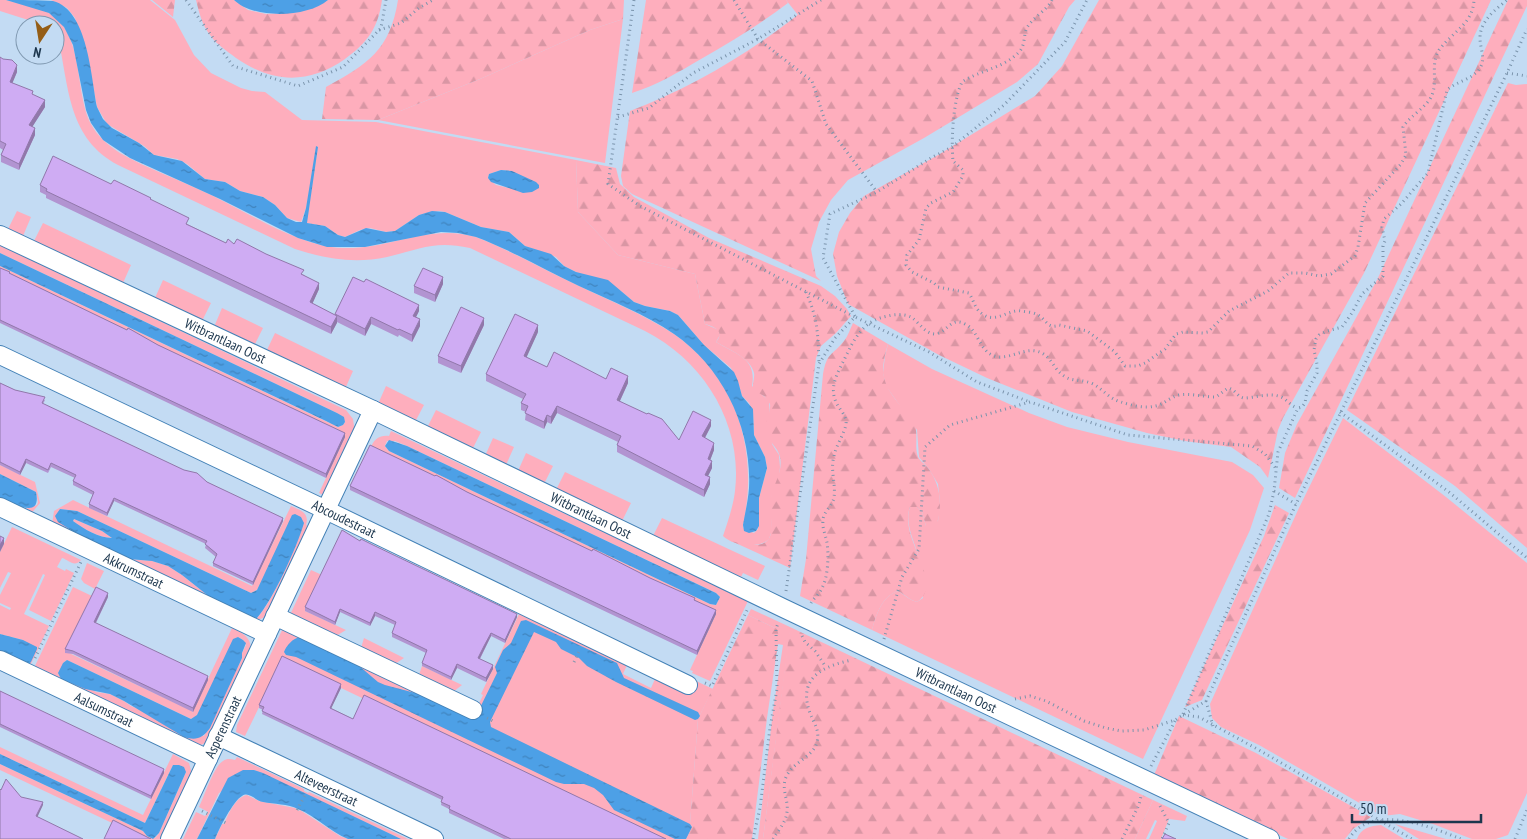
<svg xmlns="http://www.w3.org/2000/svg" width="1527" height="839" font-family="'PT Sans Narrow',sans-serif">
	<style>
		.green { fill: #feaebd; fill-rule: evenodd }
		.forest { fill: url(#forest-firs) }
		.water { fill: url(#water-ripples); fill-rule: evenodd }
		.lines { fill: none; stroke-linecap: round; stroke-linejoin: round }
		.minor-casing { stroke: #4381b6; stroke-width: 20 }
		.path { stroke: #7b94ac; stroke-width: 3; stroke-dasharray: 1 4; stroke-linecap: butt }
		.minor { stroke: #fff; stroke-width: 18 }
		.wall { fill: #b294d1 }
		.shaded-wall { fill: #9178aa }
		.building { fill: #cfacf3; stroke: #9178aa }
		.labels { text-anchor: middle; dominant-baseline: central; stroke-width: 4; stroke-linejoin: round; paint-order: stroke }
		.street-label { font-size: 14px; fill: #1c364d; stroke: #c3dbf3 }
	</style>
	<defs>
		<pattern id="forest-firs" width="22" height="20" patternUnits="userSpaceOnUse" patternTransform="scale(1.25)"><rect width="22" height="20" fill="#feaebd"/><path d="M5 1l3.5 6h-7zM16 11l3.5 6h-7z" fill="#d996a4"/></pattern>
		<pattern id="water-ripples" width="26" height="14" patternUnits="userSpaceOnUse" patternTransform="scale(1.25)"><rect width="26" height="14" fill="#4da0e6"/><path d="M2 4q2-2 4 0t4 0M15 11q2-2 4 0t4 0" fill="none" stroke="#3f83bd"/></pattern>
	</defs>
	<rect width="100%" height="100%" fill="#c3dbf3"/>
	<path class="green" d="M 0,0 L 6,0 C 20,4 37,6 49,13 C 85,34 74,91 91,124 C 97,136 108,145 120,153 C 148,169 180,180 209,194 C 247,212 300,247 342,248 C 390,250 428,223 476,237 C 510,250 542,269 575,284 C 608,300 643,314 674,334 C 738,379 759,451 743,526 L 743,528 L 754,533 L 758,529 L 759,498 L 767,468 L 765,457 L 754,435 L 753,412 L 749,403 L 742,396 L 739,386 L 731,368 L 704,345 L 678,315 L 670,311 L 645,306 L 634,302 L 621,291 L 576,272 L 564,266 L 556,257 L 525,246 L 509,232 L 481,227 L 445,212 L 439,211 L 419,215 L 395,231 L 386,232 L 370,228 L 360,230 L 345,237 L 338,235 L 325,226 L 306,223 L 318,147 L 306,208 L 301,222 L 287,218 L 275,205 L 263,197 L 240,191 L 225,182 L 205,179 L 187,164 L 177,159 L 154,155 L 144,146 L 107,124 L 97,107 L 89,65 L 75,18 L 67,8 L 51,0 L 150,0 L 175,20 L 194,55 L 211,73 L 241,88 L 252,91 L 265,92 L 302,120 L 376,122 L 576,160 L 578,212 L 618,255 L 695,274 L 705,324 L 719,330 L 720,335 L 716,342 C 737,355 757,358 752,386 L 769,401 L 772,444 L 779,455 L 780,467 L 779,478 L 771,498 L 772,530 L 769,539 C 759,549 733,546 723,536 C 728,521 733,507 735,491 C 743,424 704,361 645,331 L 470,248 C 435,240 420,249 387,257 C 355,264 325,259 295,249 L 118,165 C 69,139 69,90 59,42 L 55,34 L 55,25 L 44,25 L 0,11 ZM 501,170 L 512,171 L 509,188 L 496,185 L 488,178 L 489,174 Z
		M 786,0 L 816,0 L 798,15 Z
		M 623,19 L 605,163 L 378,120 L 480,79 L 590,30 Z
		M 17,211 L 31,217 L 23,236 L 8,229 Z
		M 43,223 L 131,265 L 123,283 L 34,241 Z
		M 0,245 L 346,410 L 353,419 L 355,433 L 323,495 L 319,493 L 345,437 L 0,273 L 0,266 L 338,427 L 343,425 L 345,422 L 337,413 L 0,253 Z
		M 163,280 L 211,303 L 202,321 L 155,298 Z
		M 222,308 L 263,328 L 254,346 L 214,327 Z
		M 275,333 L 353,371 L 345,389 L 266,352 Z
		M 888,344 L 932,369 L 1029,413 L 1067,427 L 1128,442 L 1232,462 L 1253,475 L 1264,488 L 1250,530 L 1143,759 L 872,630 C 876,615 882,596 898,591 C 905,595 909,600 917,602 L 923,598 C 921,585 922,571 919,558 C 915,542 904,524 910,507 L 916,506 L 922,512 L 926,526 L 938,521 L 940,502 L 938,484 L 929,469 L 919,457 L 917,430 L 886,386 L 883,373 L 885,356 Z
		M 386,386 L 424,405 L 415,422 L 378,404 Z
		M 436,410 L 481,432 L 472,450 L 427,428 Z
		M 1343,418 L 1446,497 L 1527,563 L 1527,793 L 1508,835 L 1496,839 L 1472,839 L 1433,824 L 1400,814 L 1382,816 L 1259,745 L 1221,727 L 1212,718 L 1210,704 L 1298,510 Z
		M 391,431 L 748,601 L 710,681 L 692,673 L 693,671 L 690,670 L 716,614 L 370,449 C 374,440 378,435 389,436 ZM 387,441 L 395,441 L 407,446 L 716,593 L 720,597 L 716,605 L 710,604 L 389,451 L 385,446 Z
		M 493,438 L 514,447 L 506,465 L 485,456 Z
		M 526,453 L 553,466 L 544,484 L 518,471 Z
		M 0,465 L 35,482 L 40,503 L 30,515 L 0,500 L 0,497 L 25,509 L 37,505 L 38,502 L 36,492 L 0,474 Z
		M 565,472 L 631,503 L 622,521 L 556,490 Z
		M 73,500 L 252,586 L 291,506 C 300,510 310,513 306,525 L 309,527 L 267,616 L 256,621 L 52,525 L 54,511 ZM 60,509 L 77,511 L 251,593 L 257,590 L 303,525 C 294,551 275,598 257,618 L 254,618 L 211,598 L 182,575 L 168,566 L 152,561 L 129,559 L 75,532 L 58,521 Z
		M 662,518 L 765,566 L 758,580 L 743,573 L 741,577 L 653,536 Z
		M 74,519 L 102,531 L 112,538 C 100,538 83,529 73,521 Z
		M 12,527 L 81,560 C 74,568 69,560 62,558 L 57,567 L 65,571 L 66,569 L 74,573 L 51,621 L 29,610 L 45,575 L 43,574 L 24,614 L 49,626 L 29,668 L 0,654 L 0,650 L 29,664 L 23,640 L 0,634 L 0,605 L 10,610 L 11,608 L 0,603 L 0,595 L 11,573 L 8,572 L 0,588 L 0,552 Z
		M 87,563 L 104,571 L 95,589 L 84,583 L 81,579 Z
		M 311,570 L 322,575 L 305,611 L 346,630 L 336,636 L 289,617 Z
		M 73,587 L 92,596 L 67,652 L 192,711 L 192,713 L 232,628 C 243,633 251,637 251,650 L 205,743 L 199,746 L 33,670 ZM 238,637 L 243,640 L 246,645 L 242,653 L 242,658 L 204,736 L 131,706 L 124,701 L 110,694 L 96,692 L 63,663 L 67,660 L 191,719 L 197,716 Z
		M 751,609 L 790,627 L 790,632 L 763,839 L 758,839 L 773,711 L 783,645 L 778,644 L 777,629 L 748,615 Z
		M 519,614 L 627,665 L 623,674 L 651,688 L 655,679 L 687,694 L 694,680 L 713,689 L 698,719 L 690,824 L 692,827 L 686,839 L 659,839 L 282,660 L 245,736 L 236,732 L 237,725 L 284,626 L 473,716 L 483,695 L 481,694 Z
		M 364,638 L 404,658 L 395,664 L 361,648 Z
		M 422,666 L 462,685 L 453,692 L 419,675 Z
		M 0,747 L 143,815 L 173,754 L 189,763 L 192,774 L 161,839 L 146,839 L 0,770 L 0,764 L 143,831 L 147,836 L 155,838 L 159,833 L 186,772 L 173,765 L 145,823 L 0,754 Z
		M 237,757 L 304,789 L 304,791 L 308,793 L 309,792 L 408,839 L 401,839 L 254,770 L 219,793 L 197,839 L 183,839 L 196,812 L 205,816 L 208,812 L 199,807 C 204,797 214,766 223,761 C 227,758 231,759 235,760 Z
		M 247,795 L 259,801 L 295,808 L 299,811 L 300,810 L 340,836 L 348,839 L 215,839 L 222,824 L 224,824 C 228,815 235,797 247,795 Z
		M 1153,800 L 1187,816 L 1185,821 L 1169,819 L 1161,839 L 1149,839 L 1157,821 L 1155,820 L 1146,839 L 1135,839 Z
		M 1395,824 L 1446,839 L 1419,839 Z
		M 1381,825 L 1404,839 L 1357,839 C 1361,828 1370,826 1381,825 Z"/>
	<path class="forest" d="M 152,0 L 175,0 L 173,17 Z
		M 196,0 L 234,0 L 248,10 L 266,14 L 298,12 L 328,0 L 382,0 C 378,28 368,42 345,59 C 308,85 272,83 236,58 C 227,51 216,44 210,35 C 202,25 199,12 196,0 Z
		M 398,0 L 624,0 L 623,19 L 590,30 L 480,79 L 378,120 L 322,119 L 326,87 C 368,64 390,50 398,0 Z
		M 646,0 L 786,0 L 788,3 C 760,24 731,42 701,59 C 679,72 657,85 632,93 Z
		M 816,0 L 1075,0 L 1069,7 L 1038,64 L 1017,82 L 924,138 L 848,180 L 831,200 L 819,222 L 811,249 L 816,276 L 821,281 L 632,194 L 623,186 L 621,176 L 630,111 C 695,87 763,45 816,0 Z
		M 1099,0 L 1491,0 L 1364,273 L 1283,418 L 1278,430 L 1268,478 L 1260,467 L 1231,447 L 1185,441 L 1147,433 L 1072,412 L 987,378 L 939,355 L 848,304 L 837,276 L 833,254 L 839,232 L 850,213 L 864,196 L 938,155 L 1035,96 L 1062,66 Z
		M 1508,0 L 1527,0 L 1527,6 L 1295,498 L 1279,488 L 1285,453 L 1297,424 L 1377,280 Z
		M 1508,83 L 1516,85 L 1527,84 L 1527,548 L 1455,486 L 1347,410 Z
		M 576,160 L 616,168 L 620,184 L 634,197 L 709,238 L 821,286 L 835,296 L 847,309 L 851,316 L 836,333 L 821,346 L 816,358 L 790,568 L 729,540 C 741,544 769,552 771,532 C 773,520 768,509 771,497 C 774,483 783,472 780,457 C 778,447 767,441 766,430 C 765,421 771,413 770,404 L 764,396 L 753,390 C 752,384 755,378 754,373 C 751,358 728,349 716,342 C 725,331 715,327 705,324 L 695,274 L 618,255 L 578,212 Z
		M 853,323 L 888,344 C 880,371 881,382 899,404 C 904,410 911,416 914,422 C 919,434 914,446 918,457 C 920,461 925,464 928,468 C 941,485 943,507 936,527 L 931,529 L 926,526 L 922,512 L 917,507 L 910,507 C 898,539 946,582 917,602 C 909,600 906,595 898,591 C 882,596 876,615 872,630 L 800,596 L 806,559 L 823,374 C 827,352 832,356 844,341 C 848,336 850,329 853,323 Z
		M 1275,505 L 1289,513 L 1202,700 L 1185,707 L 1264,536 Z
		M 748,615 L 777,629 L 779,637 L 767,718 L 752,839 L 686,839 L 692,827 L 690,824 L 698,719 Z
		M 790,627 L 1153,800 L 1135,839 L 763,839 Z
		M 1179,716 L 1256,753 L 1371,817 L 1353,829 L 1345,839 L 1288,839 L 1154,775 Z"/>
	<path class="water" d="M 6,0 C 19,0 40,0 53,1 C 88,10 91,77 97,107 L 103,119 L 112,128 L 139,143 L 154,155 L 182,161 L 205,179 L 225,182 L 240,191 L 263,197 L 275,205 L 287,218 L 296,222 L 302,222 L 306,208 L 316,146 L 318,147 L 307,223 L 325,226 L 338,235 L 345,237 L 366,228 L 386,232 L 395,231 L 419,215 L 432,211 L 445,212 L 481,227 L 509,232 L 525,246 L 551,254 L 564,266 L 576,272 L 608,280 L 634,302 L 645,306 L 670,311 L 678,315 L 704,345 L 734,372 L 738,381 L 742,396 L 753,409 L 754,435 L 765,457 L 767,468 L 759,498 L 759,526 L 756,531 L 749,533 L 744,531 L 743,525 C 745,513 748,501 749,488 C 752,428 723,368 674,334 C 645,314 611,301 579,286 C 545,270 511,250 476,237 L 458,233 L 441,232 L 365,247 L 327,247 L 298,238 L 220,199 L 130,158 L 103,140 L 91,123 L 86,110 L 73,45 L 64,27 L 49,13 Z
		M 234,0 L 328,0 C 307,18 253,19 234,0 Z
		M 501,170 L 512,171 L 536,182 L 539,185 L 539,188 L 532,192 L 523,193 L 491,182 L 488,178 L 489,174 Z
		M 0,253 L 337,413 L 344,417 L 345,422 L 343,425 L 338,427 L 326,421 L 0,266 Z
		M 389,440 L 407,446 L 716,593 L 720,597 L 716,605 L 710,604 L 389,451 L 385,446 Z
		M 0,474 L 36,492 C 42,521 13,503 0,497 Z
		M 60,509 L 77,511 L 251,593 L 257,590 L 292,515 L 295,514 L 301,517 L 304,523 C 297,547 273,600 257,618 L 254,618 L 211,598 L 182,575 L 168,566 L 152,561 L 129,559 L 74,532 L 58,522 L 55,516 ZM 74,519 L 102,531 L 112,538 C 99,538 84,529 73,521 Z
		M 526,620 L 617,663 L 624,678 L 698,712 L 700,716 L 698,719 L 695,720 L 616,682 L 587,666 L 579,658 L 561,649 L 556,642 L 534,632 L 490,722 L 491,727 L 690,824 L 692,827 L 686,839 L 675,839 L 614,810 L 603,795 L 594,788 L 584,784 L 564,784 L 556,782 L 296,657 L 286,655 L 284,652 C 286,646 293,638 300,637 L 358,665 L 378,682 L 385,685 L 419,694 L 474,720 L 497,673 L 495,667 L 503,650 L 511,643 L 521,621 Z
		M 0,634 L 23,640 L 37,647 L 37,649 L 31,662 L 29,664 L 0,650 Z
		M 238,637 L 243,640 L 246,643 L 242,653 L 242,658 L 210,728 C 203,738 196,741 184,737 L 124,701 L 110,694 L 85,689 L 61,679 L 58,673 L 63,663 L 67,660 L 191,719 L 197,715 L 233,639 Z
		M 0,754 L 145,823 L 173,765 L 179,765 L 184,767 L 186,772 L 159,833 L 153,839 L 147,836 L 143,831 L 0,764 Z
		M 243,770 L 254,770 L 263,773 L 401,839 L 348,839 C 330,832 316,816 298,809 C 288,804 274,804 263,802 C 256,801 249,791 242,796 C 233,801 219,829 215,839 L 197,839 L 228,778 Z"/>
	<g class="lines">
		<defs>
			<g id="minor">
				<path id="s1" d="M 0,235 L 373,410 L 783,608 L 1270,839"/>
				<path id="s2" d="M 0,355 L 326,510 L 688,685"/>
				<path id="s3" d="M 0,507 L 267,634"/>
				<path d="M 275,616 L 473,710"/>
				<path id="s4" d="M 0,660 L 208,759"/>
				<path id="s5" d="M 218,736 L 434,839"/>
				<path id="s6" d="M 170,839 L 373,410"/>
			</g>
		</defs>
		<use href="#minor" class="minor-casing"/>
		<path class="path" d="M 186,0 L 233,66 L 298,86 L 343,67 L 381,28 L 386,0
			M 634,0 L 608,184 L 640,206 L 855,317
			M 734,0 L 758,39 L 812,81 L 826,124 L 877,192
			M 1052,0 C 1047,10 1035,16 1028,26 C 1023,33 1026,43 1020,51 C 1005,68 980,70 962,82 C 953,100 951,141 953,161 L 963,170 L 963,176 L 953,192 L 931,203 L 926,208 L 919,240 L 907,255 L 906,265 L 912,272 L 934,283 L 938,287 L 969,293 C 974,301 975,310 984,315 C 996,323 1009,309 1021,311 C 1026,312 1032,312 1036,314 C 1046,318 1047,330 1059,325 L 1087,331 L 1115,352 L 1125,366 L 1138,366 L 1145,363 L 1165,349 L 1176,334 L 1183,332 L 1203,333 L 1208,332 L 1229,311 L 1268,291 L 1289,273 L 1305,273 L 1319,276 L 1331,274 L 1355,256 L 1358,247 L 1365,203 L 1401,164 L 1406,155 L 1403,127 C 1410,116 1428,106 1432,95 C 1438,80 1430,65 1439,50 C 1452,32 1473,24 1474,0
			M 379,30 L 401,23 L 419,8 L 433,0
			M 1507,73 L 1527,76
			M 618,117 L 649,108 L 693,73 L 758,39 L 821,0
			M 806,292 C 818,319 818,335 819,364
			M 855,316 L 823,258 L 830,214 L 877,192 L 931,158 L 952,147 L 1004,105 L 1065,42 L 1087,0
			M 1340,412 L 1449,492 L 1527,558
			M 1274,491 L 1296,504
			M 786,591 L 819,364 L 835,338 L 855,317 L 929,352 L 977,382 L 1030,402
			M 811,603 C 814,598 820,593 822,588 C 828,578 829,554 827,543 C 826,536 822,528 823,521 C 823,511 833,506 834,497 C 836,484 830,470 834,456 C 836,445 844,435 846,424 C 847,416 840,410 837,404 C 828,388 838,372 845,358 C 855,337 864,320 888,316 C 895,314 905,314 911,317 C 919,322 925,334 935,334 C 947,333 951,316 965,324 C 978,330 979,349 992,355 C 1006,362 1022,348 1036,351 C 1051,354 1053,369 1064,376 C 1072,382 1083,379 1093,384 C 1103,389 1109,399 1121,402 C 1130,405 1145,409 1155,406 C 1163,405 1170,397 1179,395 C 1191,393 1203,397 1216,397 L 1228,388 C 1235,389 1237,397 1244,398 C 1255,398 1270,392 1281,397 C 1288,400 1290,406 1298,408
			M 802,636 L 805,642 L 815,651 L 826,667
			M 884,639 L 902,577 L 919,549 L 925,447 L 950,425 L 1030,402 L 1128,435 L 1252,446 L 1265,454 L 1277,470
			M 35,658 L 81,562
			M 574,662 L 580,649
			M 705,683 L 712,686 L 748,608
			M 1015,699 L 1030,696 L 1046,701 L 1084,721 L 1106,728 L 1121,731 L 1144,730 L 1175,720 L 1206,701 L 1296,504 L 1507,73 L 1527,29
			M 1206,701 L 1213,726
			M 1183,714 L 1269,514 L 1274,491 L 1278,452 L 1298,408 L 1302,407 L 1305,403 L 1307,391 L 1317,373 L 1317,364 L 1314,350 L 1316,339 L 1319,335 L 1327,331 L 1342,327 L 1352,313 L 1362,294 L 1383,276 L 1383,246 L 1385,241 L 1382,227 L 1384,219 L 1401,204 L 1428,173 L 1447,90 C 1457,81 1472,80 1480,68 C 1486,58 1480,49 1480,38 C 1480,21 1495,10 1507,0
			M 1183,715 L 1199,717 L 1259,750 L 1412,839
			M 487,718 L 495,722
			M 1151,766 L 1175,721
			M 1160,806 L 1169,823 L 1162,839
			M 297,810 L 305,795
			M 202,811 L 226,823
			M 753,839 L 760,808 L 770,728 L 777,689 L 776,629 L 778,623
			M 773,839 C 778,831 786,822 787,812 C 789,800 780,788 787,775 C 795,761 814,756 817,742 C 820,730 814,724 810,713 C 797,678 823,666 852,660
			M 1122,839 L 1139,805 L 1141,796
			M 1349,839 C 1371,802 1431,827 1461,839
			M 1515,839 L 1527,810"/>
		<use href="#minor" class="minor"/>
	</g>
	<path class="wall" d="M 0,57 L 17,72 L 12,83 L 33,95 L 45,107 L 32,127 L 35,135 L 19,170 L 1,162 L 1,155 L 3,150 L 0,148 Z
		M 111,184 L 151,200 L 189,225 L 226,243 L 234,244 L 304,275 L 319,289 L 312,304 L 335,315 L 335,314 L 419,311 L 416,317 L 420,326 L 412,342 L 399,335 L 398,337 L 371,324 L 365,336 L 337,322 L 331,334 L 46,198 L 46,195 L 40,192 L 40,185 Z
		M 0,268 L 10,274 L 158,345 L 345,437 L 326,478 L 0,323 Z
		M 443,284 L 435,302 L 414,293 L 414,286 Z
		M 484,325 L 461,373 L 438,363 L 438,356 Z
		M 538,332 L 526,357 L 547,367 L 606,379 L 628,383 L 620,401 L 679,440 L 711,426 L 705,438 L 714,450 L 710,460 L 712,468 L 708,476 L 710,484 L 704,497 L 617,452 L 617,445 L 618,442 L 557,413 L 551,424 L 547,422 L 544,429 L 525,420 L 526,412 L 521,410 L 521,403 L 523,399 L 486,381 L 486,374 Z
		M 0,383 L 15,390 L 45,400 L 43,404 L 207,482 L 283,521 L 253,585 L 213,566 L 213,563 L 216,557 L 205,548 L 206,544 L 114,501 L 107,516 L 89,508 L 89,504 L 93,495 L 73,485 L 73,481 L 75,478 L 51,467 L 48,473 L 26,463 L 20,475 L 0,465 Z
		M 350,486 L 467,492 L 695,600 L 716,614 L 697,655 L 350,490 Z
		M 360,541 L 517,617 L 505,643 L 491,636 L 480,659 L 493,669 L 486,682 L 457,668 L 451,680 L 422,666 L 422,663 L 426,653 L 392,637 L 392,633 L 395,625 L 375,616 L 370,626 L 340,612 L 335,625 L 305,611 L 305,607 Z
		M 108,597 L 96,623 L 208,680 L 193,712 L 73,654 L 65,653 L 65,649 Z
		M 341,688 L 331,708 L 353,719 L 666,839 L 504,839 L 449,813 L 449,809 L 441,805 L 442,800 L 262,714 L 263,710 L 259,708 L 259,705 Z
		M 0,691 L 164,773 L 151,799 L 0,727 Z"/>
	<path class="shaded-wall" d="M 17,65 L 17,72 L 10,89 L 10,82 Z
		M 45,100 L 45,107 L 29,132 L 29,125 Z
		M 35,128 L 35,135 L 19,170 L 19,164 Z
		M 443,277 L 443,284 L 435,302 L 435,295 Z
		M 319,283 L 319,289 L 310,309 L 310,302 Z
		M 419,305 L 419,311 L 413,323 L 413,316 Z
		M 337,316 L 337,323 L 331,334 L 331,327 Z
		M 371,317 L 371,324 L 365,336 L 365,329 Z
		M 484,318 L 484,325 L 461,373 L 461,366 Z
		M 420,319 L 420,326 L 412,342 L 412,335 Z
		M 538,325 L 538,332 L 524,363 L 524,356 Z
		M 628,376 L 628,383 L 617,407 L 617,400 Z
		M 557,406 L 557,413 L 551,424 L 551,417 Z
		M 547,415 L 547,422 L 544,429 L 544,422 Z
		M 711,420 L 711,426 L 702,443 L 702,436 Z
		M 345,433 L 345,437 L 326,478 L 326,474 Z
		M 714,443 L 714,450 L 708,466 L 708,459 Z
		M 26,459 L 26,463 L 20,475 L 20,472 Z
		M 712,461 L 712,468 L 705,482 L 705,475 Z
		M 710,477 L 710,484 L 704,497 L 704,490 Z
		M 114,498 L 114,501 L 107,516 L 107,513 Z
		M 283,518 L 283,521 L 253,585 L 253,582 Z
		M 4,538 L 4,544 L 0,552 L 0,545 Z
		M 108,593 L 108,597 L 94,626 L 94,622 Z
		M 340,609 L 340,612 L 335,625 L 335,622 Z
		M 716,610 L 716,614 L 697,655 L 697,651 Z
		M 375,612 L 375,616 L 370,626 L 370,623 Z
		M 517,614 L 517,617 L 505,643 L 505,640 Z
		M 491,633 L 491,636 L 478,662 L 478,658 Z
		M 457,664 L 457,668 L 451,680 L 451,677 Z
		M 493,665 L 493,669 L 486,682 L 486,678 Z
		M 208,676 L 208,680 L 193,712 L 193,708 Z
		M 341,684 L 341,688 L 330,711 L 330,708 Z
		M 164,769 L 164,773 L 151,799 L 151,796 Z
		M 43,802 L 43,805 L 36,820 L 36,816 Z"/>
	<path class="building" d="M 0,57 L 3,59 L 12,60 L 17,65 L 10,82 L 33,91 L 32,94 L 45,100 L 29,125 L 35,128 L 19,164 L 1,155 L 6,144 L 0,141 Z
		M 53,156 L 111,184 L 114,180 L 151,198 L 150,199 L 189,218 L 186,224 L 226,243 L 228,239 L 234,244 L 237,239 L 266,254 L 304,270 L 301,274 L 319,283 L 310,302 L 337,316 L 331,327 L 46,191 L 47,189 L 40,185 Z
		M 0,268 L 10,272 L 9,273 L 127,330 L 128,328 L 158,345 L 345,433 L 326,474 L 0,320 Z
		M 423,268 L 443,277 L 435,295 L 414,286 Z
		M 353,277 L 364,282 L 366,279 L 419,305 L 413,316 L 420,319 L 412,335 L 399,329 L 398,330 L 371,317 L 365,329 L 335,314 Z
		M 461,307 L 484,318 L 461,366 L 438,356 Z
		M 515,314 L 538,325 L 524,356 L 547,367 L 554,352 L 606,379 L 611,368 L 628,376 L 617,400 L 647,414 L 648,413 L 662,419 L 679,440 L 693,411 L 711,420 L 702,436 L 714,443 L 708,459 L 712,461 L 705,475 L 710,477 L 704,490 L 617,445 L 621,436 L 557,406 L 551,417 L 547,415 L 544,422 L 525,413 L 528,406 L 521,403 L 526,394 L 486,374 Z
		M 0,383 L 15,390 L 45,397 L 42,403 L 184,470 L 197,473 L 207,482 L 283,518 L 253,582 L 213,563 L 217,554 L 205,544 L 207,541 L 114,498 L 107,513 L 89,504 L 94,492 L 73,481 L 76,475 L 51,463 L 48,470 L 26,459 L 20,472 L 0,462 Z
		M 370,445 L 435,476 L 436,475 L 467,492 L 592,551 L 593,549 L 650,578 L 695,598 L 694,600 L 716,610 L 697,651 L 350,486 Z
		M 342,530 L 360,541 L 361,539 L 373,545 L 517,614 L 505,640 L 491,633 L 484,646 L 478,658 L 493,665 L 486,678 L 457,664 L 451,677 L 422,663 L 427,650 L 392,633 L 396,622 L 375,612 L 370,623 L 340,609 L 335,622 L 305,607 Z
		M 0,536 L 4,538 L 0,545 Z
		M 96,587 L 108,593 L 94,622 L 208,676 L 193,708 L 73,651 L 65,649 Z
		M 282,656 L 341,684 L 330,708 L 353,719 L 364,695 L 666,839 L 511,839 L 449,809 L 450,806 L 441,802 L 443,797 L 262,711 L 264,707 L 259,705 Z
		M 0,691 L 164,769 L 151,796 L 0,724 Z
		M 6,779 L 21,797 L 43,802 L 36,816 L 83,839 L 0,839 L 0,789 L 1,790 Z
		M 113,820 L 151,839 L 104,839 Z
		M 1165,834 L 1176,839 L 1162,839 Z"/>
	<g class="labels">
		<g class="street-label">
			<text stroke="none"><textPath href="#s1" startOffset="249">Witbrantlaan Oost</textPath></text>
			<text stroke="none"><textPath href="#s1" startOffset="654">Witbrantlaan Oost</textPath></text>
			<text stroke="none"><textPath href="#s2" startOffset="381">Abcoudestraat</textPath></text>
			<text stroke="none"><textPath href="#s3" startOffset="148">Akkrumstraat</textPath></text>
			<text stroke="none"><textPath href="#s1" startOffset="1059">Witbrantlaan Oost</textPath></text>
			<text stroke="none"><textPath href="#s4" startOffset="115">Aalsumstraat</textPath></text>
			<text stroke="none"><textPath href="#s6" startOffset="124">Asperenstraat</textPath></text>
			<text stroke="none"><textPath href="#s5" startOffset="120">Alteveerstraat</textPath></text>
		</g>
	</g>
	<g transform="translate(40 40) rotate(192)"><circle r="24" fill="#c3dbf3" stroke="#8099b1"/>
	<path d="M0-4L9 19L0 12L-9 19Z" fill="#945d16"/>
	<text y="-8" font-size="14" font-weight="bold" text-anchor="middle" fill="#1c364d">N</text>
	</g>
	<path d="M1352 814v8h129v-8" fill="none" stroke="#1c364d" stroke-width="2.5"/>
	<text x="1360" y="814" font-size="15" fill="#1c364d" stroke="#c3dbf3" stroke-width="4" paint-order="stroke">50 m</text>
</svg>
